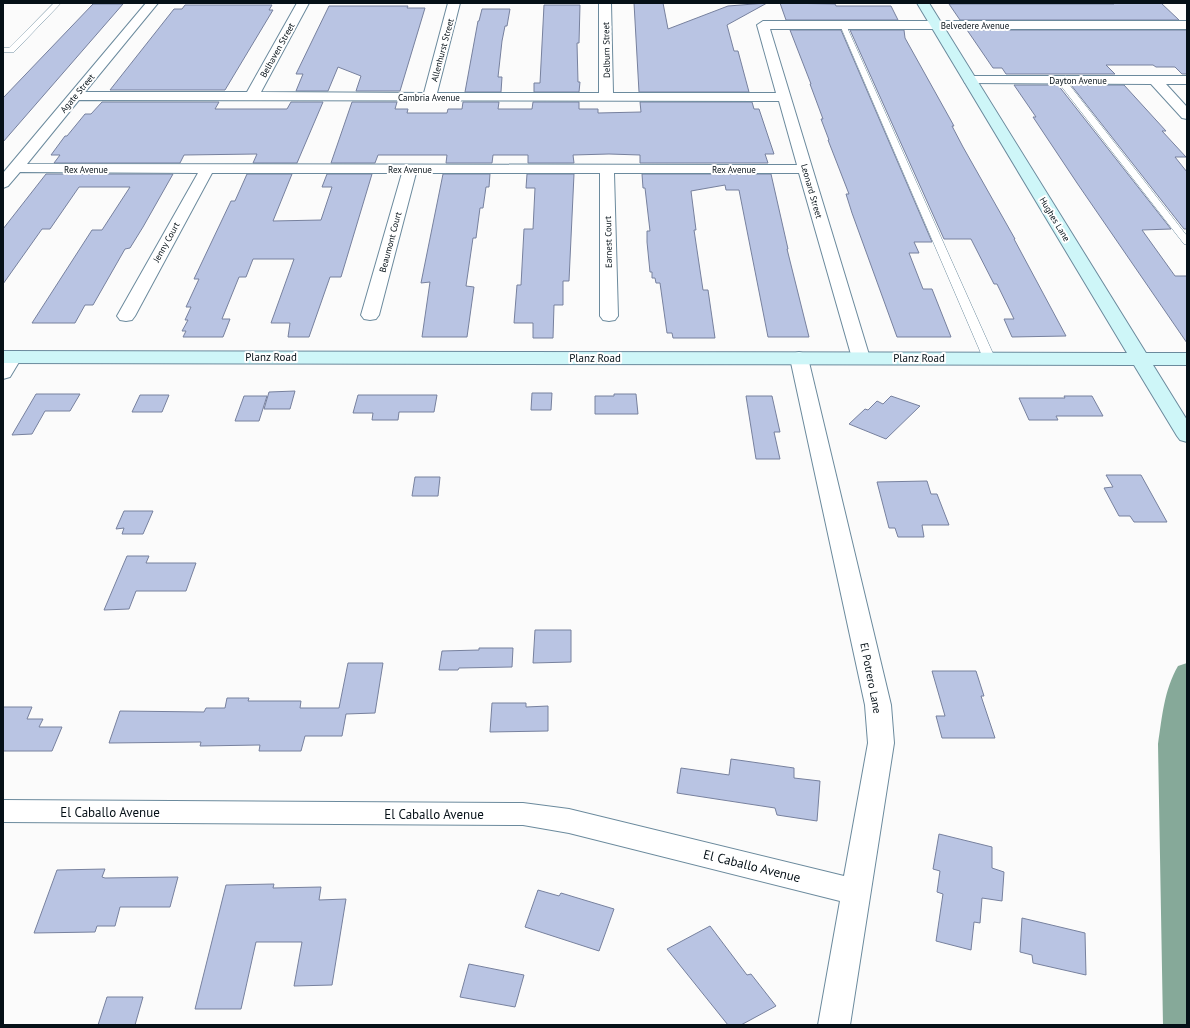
<svg xmlns="http://www.w3.org/2000/svg" width="1190" height="1028" font-family="'PT Sans',sans-serif">
	<style>
		.lines { fill: none; stroke-linecap: round; stroke-linejoin: round }
		.canal { fill: #86a999; fill-rule: evenodd }
		.building { fill: #b9c4e3; stroke: #77819e }
		.lane-casing { stroke: #6b8a9d; stroke-width: 1 }
		.street-casing { stroke: #6b8a9d; stroke-width: 2 }
		.secondary-casing { stroke: #6b8a9d; stroke-width: 2 }
		.lane { fill: #fff; fill-rule: evenodd }
		.street { fill: #fff; fill-rule: evenodd }
		.secondary { fill: #cef6f8; fill-rule: evenodd }
		.labels { text-anchor: middle; dominant-baseline: central; stroke-width: 4; stroke-linejoin: round; paint-order: stroke }
		.far-street-label { font-size: 9px; fill: #051017; stroke: #fff }
		.street-label { font-size: 11px; fill: #051017; stroke: #fff }
		.near-street-label { font-size: 13px; fill: #051017; stroke: #fff }
	</style>
	<rect width="100%" height="100%" fill="#fbfbfb"/>
	<g class="lines">
		<path class="canal" d="M 1187,663 L 1187,1025 L 1163,1025 L 1158,744 C 1162,718 1164,690 1178,666 Z"/>
	</g>
	<path class="building" d="M 634,3 L 663,3 L 668,29 L 728,6 L 767,3 L 727,25 L 734,51 L 738,51 L 749,92 L 639,92 Z
		M 780,3 L 835,4 L 836,6 L 891,6 L 898,20 L 786,20 Z
		M 1113,3 L 1161,3 L 1179,20 L 960,20 L 949,4 L 1114,4 Z
		M 93,4 L 123,4 L 3,142 L 3,98 Z
		M 185,5 L 272,5 L 269,10 L 273,10 L 225,90 L 110,90 L 174,9 L 182,9 Z
		M 544,5 L 580,5 L 579,43 L 577,43 L 578,82 L 580,82 L 579,92 L 534,92 L 534,83 L 540,83 Z
		M 329,6 L 408,6 L 407,8 L 425,8 L 400,91 L 356,91 L 361,76 L 338,67 L 328,91 L 296,91 L 303,74 L 296,74 Z
		M 482,9 L 510,9 L 507,26 L 505,26 L 502,41 L 498,77 L 502,77 L 501,92 L 465,92 L 478,21 L 479,21 Z
		M 790,30 L 841,30 L 932,242 L 914,242 L 919,253 L 909,253 L 923,289 L 932,289 L 951,337 L 897,337 L 852,213 L 846,194 L 849,194 L 828,140 L 829,140 L 821,119 L 823,119 L 810,84 L 811,84 Z
		M 850,30 L 904,30 L 905,38 L 954,126 L 952,126 L 963,147 L 1015,239 L 1014,239 L 1066,336 L 1012,337 L 1004,319 L 1014,319 L 997,284 L 994,284 L 971,239 L 944,239 Z
		M 967,30 L 1187,30 L 1187,74 L 1182,74 L 1175,67 L 1156,67 L 1153,65 L 1106,65 L 1115,74 L 1006,74 L 1002,68 L 993,68 Z
		M 1014,85 L 1058,85 L 1171,229 L 1142,230 L 1175,276 L 1187,276 L 1187,343 L 1077,183 L 1033,117 L 1036,117 Z
		M 1071,85 L 1124,85 L 1166,131 L 1162,131 L 1186,157 L 1175,157 L 1187,172 L 1187,229 L 1184,229 Z
		M 102,102 L 219,102 L 215,109 L 287,109 L 291,102 L 323,102 L 297,163 L 253,163 L 257,154 L 184,155 L 180,163 L 54,163 L 60,155 L 51,155 L 65,136 L 67,136 L 85,114 L 91,114 Z
		M 352,102 L 397,102 L 395,109 L 408,109 L 407,113 L 447,113 L 448,109 L 462,109 L 463,102 L 499,102 L 498,109 L 532,109 L 533,102 L 579,102 L 579,109 L 598,109 L 598,113 L 641,112 L 640,102 L 752,102 L 754,109 L 759,109 L 774,154 L 765,154 L 768,163 L 640,163 L 640,155 L 609,154 L 573,155 L 574,163 L 528,163 L 528,155 L 493,155 L 492,163 L 446,163 L 447,155 L 378,155 L 375,163 L 331,163 Z
		M 46,174 L 173,174 L 143,227 L 130,248 L 125,249 L 93,305 L 85,305 L 75,323 L 32,323 L 92,230 L 102,230 L 130,187 L 79,187 L 50,229 L 42,229 L 3,284 L 3,229 Z
		M 247,174 L 292,174 L 273,221 L 321,220 L 332,187 L 322,187 L 327,174 L 372,174 L 341,277 L 330,277 L 309,337 L 288,337 L 290,323 L 271,323 L 294,259 L 253,259 L 246,277 L 239,277 L 222,319 L 230,319 L 223,337 L 183,337 L 186,331 L 182,331 L 188,320 L 185,320 L 191,307 L 186,307 L 199,279 L 194,279 L 231,201 L 235,201 Z
		M 443,174 L 490,174 L 489,187 L 486,187 L 483,208 L 480,208 L 476,238 L 473,238 L 466,286 L 474,287 L 467,337 L 422,337 L 430,282 L 421,283 Z
		M 527,174 L 574,174 L 569,281 L 563,281 L 563,305 L 554,305 L 553,338 L 533,338 L 533,323 L 514,323 L 517,285 L 521,285 L 524,229 L 533,229 L 535,188 L 526,188 Z
		M 642,174 L 771,174 L 788,249 L 787,249 L 809,337 L 768,337 L 739,190 L 726,190 L 725,185 L 691,191 L 696,230 L 694,230 L 703,290 L 708,290 L 715,338 L 673,338 L 672,333 L 667,333 L 660,283 L 656,283 L 655,278 L 652,278 L 652,272 L 650,272 L 647,242 L 647,231 L 650,231 L 645,188 L 643,188 Z
		M 295,391 L 290,409 L 264,409 L 269,392 Z
		M 532,393 L 552,393 L 551,410 L 531,410 Z
		M 36,394 L 80,394 L 70,411 L 45,411 L 32,434 L 12,435 Z
		M 614,394 L 636,394 L 638,414 L 595,414 L 595,396 L 614,396 Z
		M 140,395 L 169,395 L 162,412 L 132,412 Z
		M 358,395 L 437,395 L 434,412 L 399,412 L 398,420 L 372,420 L 373,413 L 353,413 Z
		M 244,396 L 267,396 L 259,421 L 235,421 Z
		M 746,396 L 772,396 L 780,432 L 774,432 L 780,459 L 756,459 Z
		M 891,396 L 920,406 L 886,439 L 849,424 L 865,409 L 868,410 L 877,401 L 883,404 Z
		M 1064,396 L 1092,396 L 1103,416 L 1056,416 L 1058,420 L 1029,420 L 1019,398 L 1065,398 Z
		M 1106,475 L 1141,475 L 1167,522 L 1134,522 L 1130,516 L 1119,516 L 1104,488 L 1113,487 Z
		M 415,477 L 440,477 L 438,496 L 412,496 Z
		M 927,481 L 931,494 L 937,494 L 949,525 L 922,525 L 924,537 L 898,537 L 895,528 L 889,528 L 877,482 Z
		M 124,511 L 153,511 L 143,534 L 122,534 L 124,528 L 116,529 Z
		M 127,556 L 149,556 L 146,563 L 196,563 L 186,591 L 136,591 L 129,609 L 104,610 Z
		M 535,630 L 571,630 L 571,662 L 533,663 Z
		M 479,648 L 513,648 L 512,667 L 459,668 L 458,670 L 439,670 L 442,651 L 479,650 Z
		M 348,663 L 383,663 L 375,713 L 346,714 L 342,736 L 305,736 L 301,751 L 259,751 L 260,745 L 200,746 L 201,742 L 109,743 L 120,711 L 204,712 L 206,708 L 225,708 L 227,698 L 249,698 L 248,701 L 301,701 L 300,708 L 339,708 Z
		M 932,671 L 976,671 L 984,696 L 981,696 L 995,738 L 942,738 L 936,716 L 945,716 Z
		M 492,703 L 526,703 L 526,707 L 548,706 L 548,731 L 490,732 Z
		M 3,707 L 32,707 L 27,719 L 43,719 L 39,727 L 62,727 L 52,751 L 3,751 Z
		M 731,759 L 794,768 L 794,778 L 820,781 L 817,821 L 777,815 L 775,808 L 677,793 L 681,768 L 729,775 Z
		M 939,834 L 992,847 L 992,868 L 1004,872 L 1002,901 L 982,898 L 980,923 L 974,922 L 971,950 L 936,941 L 943,894 L 937,892 L 940,871 L 933,869 Z
		M 105,869 L 102,877 L 105,878 L 178,877 L 170,907 L 120,907 L 115,926 L 97,926 L 95,932 L 34,933 L 57,870 Z
		M 274,884 L 273,888 L 321,887 L 319,900 L 346,899 L 332,985 L 294,986 L 302,942 L 256,942 L 241,1009 L 195,1009 L 226,885 Z
		M 538,890 L 559,896 L 561,893 L 614,909 L 599,951 L 525,927 Z
		M 1022,918 L 1085,933 L 1086,975 L 1033,963 L 1032,955 L 1020,952 Z
		M 710,926 L 747,975 L 751,974 L 776,1006 L 741,1025 L 728,1025 L 667,949 Z
		M 469,964 L 524,975 L 515,1007 L 460,997 Z
		M 107,997 L 143,997 L 135,1025 L 98,1025 Z"/>
	<g class="lines">
		<defs>
			<path id="lane" d="M 54,3 L 61,3 L 14,52 L 3,52 L 3,48 L 9,48 Z
				M 841,24 L 846,25 L 995,358 L 993,360 L 989,361 L 983,358 L 840,25 Z
				M 1058,78 L 1064,78 L 1187,236 L 1187,245 L 1184,244 L 1058,82 Z"/>
			<path id="street" d="M 146,3 L 158,3 L 85,92 L 247,92 L 297,3 L 309,3 L 261,92 L 424,93 L 448,3 L 460,3 L 437,93 L 599,93 L 599,3 L 611,3 L 613,93 L 776,93 L 757,25 L 763,21 L 1187,21 L 1187,29 L 770,29 L 870,358 L 868,362 L 861,364 L 854,362 L 852,358 L 799,173 L 614,173 L 618,316 L 615,320 L 609,321 L 603,320 L 600,316 L 600,173 L 416,173 L 379,315 L 376,319 L 370,320 L 364,319 L 361,315 L 402,173 L 212,173 L 135,316 L 132,320 L 126,321 L 120,320 L 117,316 L 198,173 L 20,172 L 8,186 L 3,188 L 3,173 ZM 79,100 L 779,101 L 797,165 L 27,164 Z
				M 970,76 L 1187,76 L 1187,84 L 1166,84 L 1187,107 L 1187,119 L 1182,118 L 1151,84 L 965,83 L 964,80 Z
				M 13,351 L 20,353 L 22,357 L 10,377 L 3,379 L 3,358 L 6,353 Z
				M 799,352 L 806,354 L 808,358 L 891,705 L 894,743 L 850,1025 L 818,1025 L 840,901 L 569,833 L 523,825 L 3,822 L 3,800 L 523,803 L 569,809 L 844,876 L 868,743 L 865,705 L 790,358 L 792,354 Z"/>
			<path id="secondary" d="M 917,3 L 929,3 L 1146,353 L 1187,353 L 1187,365 L 1153,365 L 1187,420 L 1187,442 L 1180,440 L 1177,436 L 1134,365 L 3,363 L 3,351 L 1127,353 Z"/>
		</defs>
		<use href="#lane" class="lane-casing"/>
		<use href="#street" class="street-casing"/>
		<use href="#secondary" class="secondary-casing"/>
		<use href="#lane" class="lane"/>
		<use href="#street" class="street"/>
		<use href="#secondary" class="secondary"/>
	</g>
	<g class="labels">
		<g class="far-street-label">
			<text x="975" y="25">Belvedere Avenue</text>
			<text transform="translate(277 50) rotate(-61)">Belhaven Street</text>
			<text transform="translate(442 50) rotate(-75)">Allenhurst Street</text>
			<text transform="translate(606 50) rotate(-91)">Delburn Street</text>
			<text x="1078" y="80">Dayton Avenue</text>
			<text transform="translate(77 93) rotate(-50)">Agate Street</text>
			<text x="429" y="97">Cambria Avenue</text>
			<text x="86" y="169">Rex Avenue</text>
			<text x="410" y="169">Rex Avenue</text>
			<text x="734" y="169">Rex Avenue</text>
			<text transform="translate(812 191) rotate(74)">Leonard Street</text>
			<text transform="translate(1055 219) rotate(59)">Hughes Lane</text>
			<text transform="translate(166 242) rotate(-61)">Jenny Court</text>
			<text transform="translate(390 242) rotate(-75)">Beaumont Court</text>
			<text transform="translate(608 242) rotate(-91)">Earnest Court</text>
		</g>
		<g class="street-label">
			<text x="271" y="357">Planz Road</text>
			<text x="595" y="358">Planz Road</text>
			<text x="919" y="358">Planz Road</text>
			<text transform="translate(871 678) rotate(79)">El Potrero Lane</text>
		</g>
		<g class="near-street-label">
			<text x="110" y="812">El Caballo Avenue</text>
			<text x="434" y="814">El Caballo Avenue</text>
			<text transform="translate(752 866) rotate(14)">El Caballo Avenue</text>
		</g>
	</g>
	<rect width="1190" height="1028" fill="none" stroke="#051017" stroke-width="8"/>
</svg>
